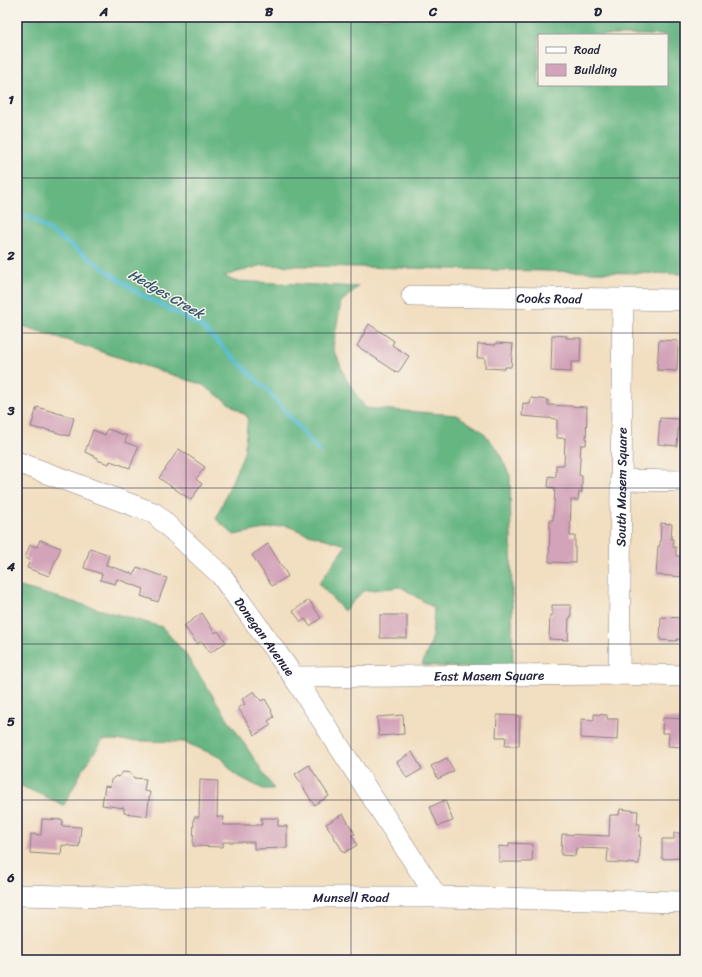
<svg xmlns="http://www.w3.org/2000/svg" width="702" height="977" font-family="Sriracha,sans-serif">
	<style>
		.forest { fill: #66b682; stroke: #446c5e; fill-rule: evenodd }
		.lines { fill: none; stroke-linecap: round; stroke-linejoin: round }
		.stream { stroke: #53bbd0; stroke-width: 4.5 }
		.building { fill: #d3a3b9 }
		.minor-casing { stroke: #8a807e; stroke-width: 22 }
		.minor { stroke: #fff; stroke-width: 21 }
		.grid { fill: none; stroke: #22223b; stroke-width: 1; stroke-opacity: 0.55 }
		.labels { text-anchor: middle; dominant-baseline: central; stroke-width: 3; stroke-linejoin: round; paint-order: stroke }
		.street-label { font-size: 13px; fill: #22223b; stroke: #f7f3e8 }
		.water-label { font-size: 14px; font-style: italic; fill: #33586f; stroke: #f7f3e8 }
		.neatline { fill: none; stroke: #22223b; stroke-width: 1.5 }
		.grid-label { font-size: 13px; text-anchor: middle; font-weight: bold; fill: #22223b }
	</style>
	<rect width="100%" height="100%" fill="#f7f3e8"/>
	<filter id="ink" filterUnits="userSpaceOnUse"><feTurbulence type="fractalNoise" baseFrequency=".025" numOctaves="2"/><feDisplacementMap in="SourceGraphic" scale="8" xChannelSelector="R" yChannelSelector="G"/><feConvolveMatrix kernelMatrix="1 2 1 2 8 2 1 2 1" color-interpolation-filters="sRGB"/></filter>
	<filter id="wash" filterUnits="userSpaceOnUse"><feTurbulence type="fractalNoise" baseFrequency=".012" numOctaves="4" result="noise"/><feDisplacementMap in="SourceGraphic" scale="16" xChannelSelector="R" yChannelSelector="G"/><feGaussianBlur stdDeviation="0.9" result="paint"/><feColorMatrix in="noise" values="0 0 0 0 0 0 0 0 0 0 0 0 0 0 0 0 0 1.4 0 .05"/><feComposite in="paint" operator="in"/></filter>
	<g filter="url(#wash)">
		<rect width="100%" height="100%" fill="#f2dec0"/>
		<path class="forest" d="M 17,17 L 685,17 L 685,274 L 263,265 L 224,276 L 234,281 L 358,287 L 341,302 L 333,347 L 346,379 L 365,408 L 457,415 L 483,432 L 498,450 L 510,476 L 513,664 L 502,670 L 422,665 L 432,640 L 434,608 L 401,587 L 363,591 L 344,611 L 319,584 L 346,545 L 302,532 L 285,525 L 234,535 L 216,519 L 244,453 L 248,417 L 203,385 L 17,324 ZM 539,35 L 667,35 L 667,85 L 539,85 Z
			M 17,586 L 162,627 L 184,652 L 274,789 L 263,789 L 234,774 L 222,758 L 184,742 L 103,740 L 83,769 L 64,805 L 17,784 Z"/>
		<g class="lines">
			<path class="stream" d="M 17,212 L 33,219 L 140,294 L 201,326 L 267,390 L 319,451"/>
		</g>
		<g id="blocks">
			<path class="building" d="M 369,324 L 394,341 L 392,345 L 409,356 L 398,373 L 357,346 Z
				M 552,335 L 567,336 L 566,338 L 581,338 L 580,362 L 571,362 L 571,372 L 551,371 Z
				M 659,340 L 678,341 L 677,371 L 657,370 Z
				M 496,343 L 513,344 L 511,367 L 505,367 L 505,369 L 485,368 L 485,358 L 477,358 L 478,344 L 496,345 Z
				M 531,398 L 548,400 L 548,405 L 587,407 L 586,445 L 581,445 L 579,475 L 582,476 L 582,492 L 579,492 L 578,500 L 571,500 L 570,536 L 575,536 L 575,563 L 549,562 L 550,520 L 553,520 L 555,488 L 548,487 L 549,476 L 556,477 L 556,465 L 564,465 L 565,438 L 557,438 L 557,419 L 522,416 L 523,403 L 530,404 Z
				M 37,407 L 74,418 L 69,436 L 44,429 L 43,430 L 31,427 Z
				M 660,418 L 679,419 L 677,446 L 658,444 Z
				M 107,429 L 127,436 L 125,442 L 138,447 L 130,468 L 110,461 L 109,464 L 97,460 L 98,458 L 85,452 L 93,430 L 105,435 Z
				M 179,449 L 205,467 L 196,479 L 202,484 L 191,500 L 159,478 Z
				M 661,523 L 672,524 L 671,539 L 673,539 L 673,547 L 676,547 L 676,556 L 685,556 L 685,577 L 656,575 L 658,546 L 660,546 Z
				M 40,540 L 61,548 L 49,576 L 27,568 L 30,560 L 25,558 L 30,545 L 37,547 Z
				M 268,544 L 288,576 L 272,586 L 252,555 Z
				M 90,548 L 109,555 L 106,565 L 134,574 L 137,567 L 167,578 L 158,602 L 141,596 L 144,589 L 117,579 L 115,584 L 100,580 L 102,574 L 84,568 Z
				M 309,600 L 321,618 L 310,626 L 305,619 L 301,622 L 293,611 Z
				M 552,605 L 571,605 L 571,618 L 569,618 L 568,640 L 549,639 L 550,615 L 552,616 Z
				M 202,613 L 215,633 L 218,631 L 226,642 L 210,653 L 202,641 L 197,644 L 184,626 Z
				M 380,615 L 407,615 L 407,638 L 380,638 Z
				M 661,617 L 685,618 L 685,640 L 677,639 L 677,641 L 660,640 Z
				M 254,691 L 261,701 L 265,699 L 272,711 L 271,712 L 274,717 L 268,721 L 271,725 L 255,735 L 238,708 L 245,704 L 242,699 Z
				M 594,714 L 607,715 L 607,719 L 618,719 L 617,740 L 581,738 L 581,719 L 594,720 Z
				M 403,715 L 404,734 L 379,736 L 377,717 Z
				M 497,715 L 520,716 L 519,746 L 505,746 L 506,737 L 496,737 Z
				M 663,718 L 685,719 L 684,747 L 668,746 L 669,733 L 662,733 Z
				M 412,752 L 422,769 L 407,778 L 397,762 Z
				M 447,758 L 454,771 L 438,779 L 431,766 Z
				M 309,765 L 329,796 L 314,805 L 295,774 Z
				M 123,772 L 131,773 L 134,778 L 146,779 L 144,791 L 150,792 L 147,816 L 124,813 L 124,808 L 102,805 L 105,786 L 110,787 L 111,780 L 116,776 L 119,777 Z
				M 200,780 L 218,781 L 217,817 L 224,817 L 223,825 L 262,825 L 261,818 L 278,818 L 278,826 L 287,826 L 287,848 L 254,849 L 254,842 L 223,842 L 223,847 L 193,846 L 194,817 L 199,817 Z
				M 445,800 L 453,821 L 438,826 L 430,807 Z
				M 620,809 L 638,811 L 637,824 L 640,824 L 639,837 L 641,837 L 639,864 L 607,862 L 608,849 L 576,848 L 575,856 L 561,855 L 562,834 L 609,836 L 610,815 L 619,815 Z
				M 343,814 L 355,834 L 352,835 L 357,845 L 344,853 L 326,824 Z
				M 42,819 L 63,820 L 62,826 L 81,827 L 79,847 L 62,845 L 61,855 L 30,853 L 31,834 L 41,835 Z
				M 674,833 L 685,833 L 685,858 L 662,859 L 662,839 L 674,839 Z
				M 509,843 L 533,844 L 532,862 L 499,862 L 499,846 L 509,847 Z"/>
		</g>
	</g>
	<g filter="url(#ink)">
		<use href="#blocks" fill-opacity="0" stroke="#8a807e" stroke-width="1"/>
		<g class="lines">
			<defs>
				<g id="minor">
					<path id="s1" d="M 412,296 L 685,300"/>
					<path id="s2" d="M 17,462 L 154,513 L 221,575 L 294,677 L 437,897"/>
					<path d="M 621,480 L 685,481"/>
					<path id="s3" d="M 619,674 L 623,299"/>
					<path id="s4" d="M 294,677 L 619,674 L 685,676"/>
					<path id="s5" d="M 17,895 L 112,897 L 437,897 L 685,902"/>
				</g>
			</defs>
			<use href="#minor" class="minor-casing"/>
			<use href="#minor" class="minor"/>
		</g>
	</g>
	<path class="grid" d="M 186,17 L 186,960M 351,17 L 351,960M 516,17 L 516,960M 17,178 L 685,178M 17,333 L 685,333M 17,488 L 685,488M 17,644 L 685,644M 17,800 L 685,800"/>
	<g class="labels">
		<g class="street-label">
			<text stroke="none"><textPath href="#s1" startOffset="137">Cooks Road</textPath></text>
			<text stroke="none"><textPath href="#s3" startOffset="187">South Masem Square</textPath></text>
			<text stroke="none"><textPath href="#s2" startOffset="313">Donegan Avenue</textPath></text>
			<text stroke="none"><textPath href="#s4" startOffset="195">East Masem Square</textPath></text>
			<text stroke="none"><textPath href="#s5" startOffset="334">Munsell Road</textPath></text>
		</g>
		<g class="water-label">
			<text transform="translate(166 294) rotate(30)">Hedges Creek</text>
		</g>
	</g>
	<rect width="702" height="977" fill="none" stroke="#f7f3e8" stroke-width="44"/>
	<rect x="538" y="34" width="130" height="52" fill="#f7f3e8" stroke="#a29fa3"/>
	<rect x="546" y="47" width="20" height="6" fill="#ffffff" stroke="#a29fa3"/>
	<text x="574" y="54" font-size="12" fill="#22223b">Road</text>
	<rect x="546" y="64" width="20" height="12" fill="#d3a3b9" stroke="#a29fa3"/>
	<text x="574" y="74" font-size="12" fill="#22223b">Building</text>
	<rect x="22" y="22" width="658" height="933" class="neatline"/>
	<g class="grid-label">
		<text x="104" y="16">A</text>
		<text x="269" y="16">B</text>
		<text x="433" y="16">C</text>
		<text x="598" y="16">D</text>
		<text x="11" y="104">1</text>
		<text x="11" y="260">2</text>
		<text x="11" y="415">3</text>
		<text x="11" y="571">4</text>
		<text x="11" y="726">5</text>
		<text x="11" y="882">6</text>
	</g>
</svg>
